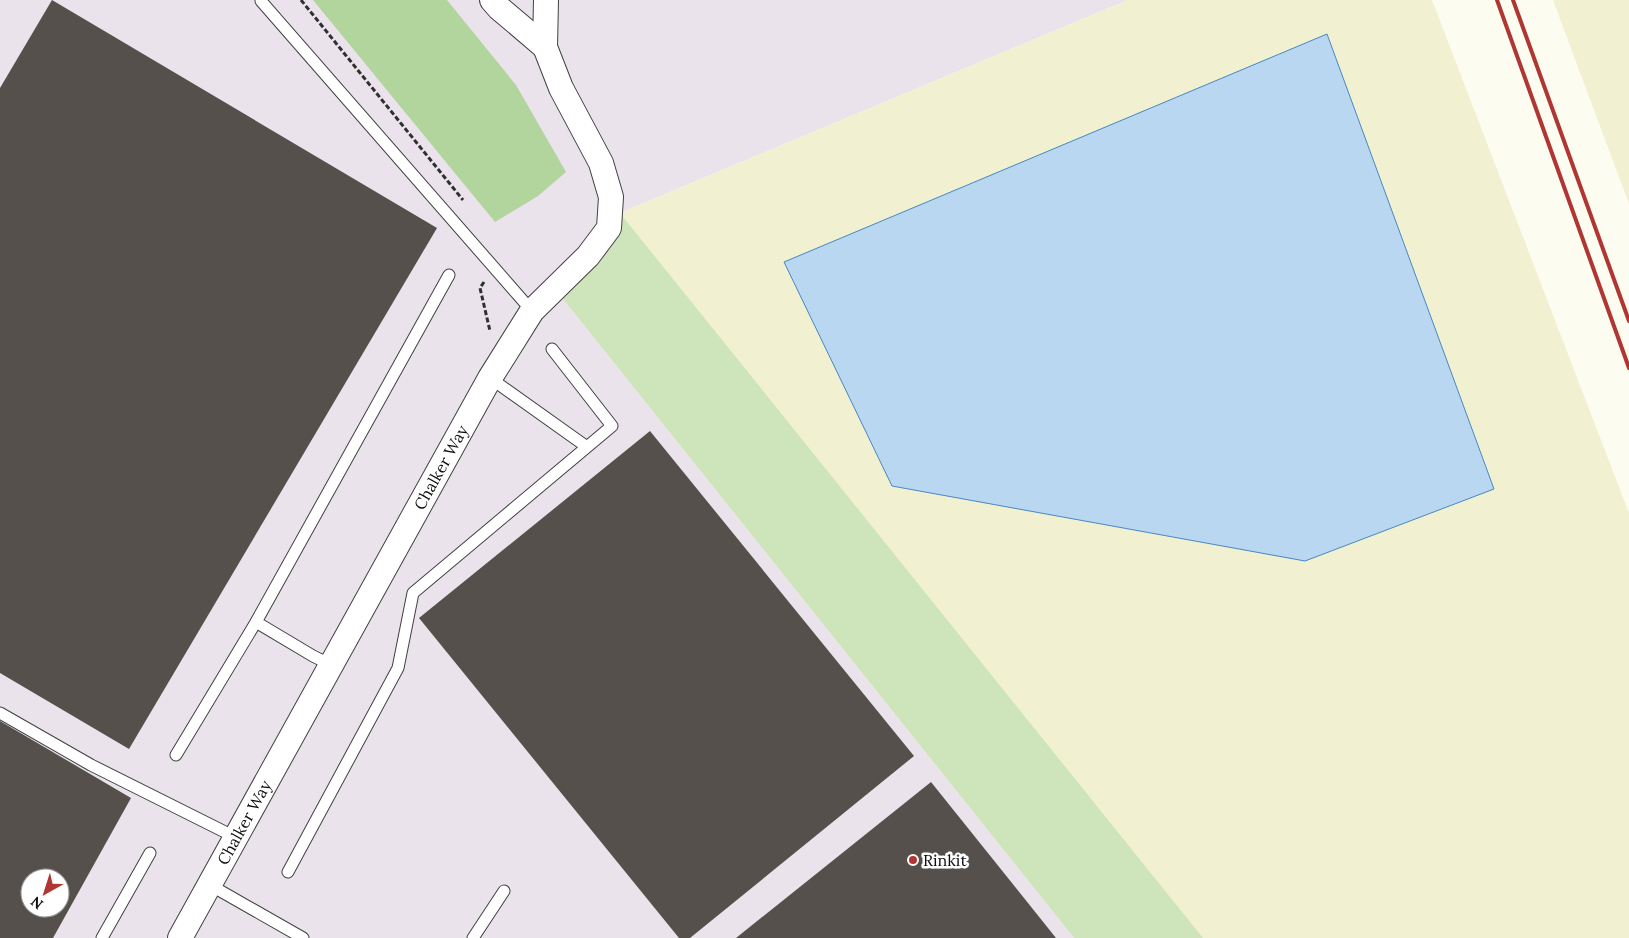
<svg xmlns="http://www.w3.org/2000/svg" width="1629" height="938" font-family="Lora,serif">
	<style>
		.industrial { fill: #ebe3eb; fill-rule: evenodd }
		.farmland { fill: #f1f1d2 }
		.green { fill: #cee5bc }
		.forest { fill: #b2d49d }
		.water { fill: #b9d7f0; stroke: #4787c0 }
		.building { fill: #55504b; fill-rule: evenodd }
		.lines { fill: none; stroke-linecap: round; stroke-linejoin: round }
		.lane-casing { stroke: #414141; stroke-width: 13 }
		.street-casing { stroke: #414141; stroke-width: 26 }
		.path { stroke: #303030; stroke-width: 3; stroke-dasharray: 5 2.5; stroke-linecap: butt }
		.lane { stroke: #fff; stroke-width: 11 }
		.street { stroke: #fff; stroke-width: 24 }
		.rail { stroke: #b03633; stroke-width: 4 }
		.poi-dot { fill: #b03633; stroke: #fff; stroke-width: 2 }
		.labels { text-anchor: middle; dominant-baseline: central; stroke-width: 5; stroke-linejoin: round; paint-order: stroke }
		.street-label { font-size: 16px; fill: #0e0e0e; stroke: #fff }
		.poi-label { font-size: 16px; fill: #0e0e0e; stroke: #fff; text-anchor: start }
	</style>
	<rect width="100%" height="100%" fill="#fdfcf0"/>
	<path class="industrial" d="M 0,0 L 1128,0 L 620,213 L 591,260 L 563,299 L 1074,938 L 0,938 ZM 30,878 L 60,878 L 60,908 L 30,908 Z"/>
	<path class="farmland" d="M 1128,0 L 1432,0 L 1629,513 L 1629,938 L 1197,938 L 620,213 Z
		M 1553,0 L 1629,0 L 1629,204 Z"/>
	<path class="green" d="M 620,213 L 1203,938 L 1074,938 L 563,299 L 591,260 Z"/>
	<path class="forest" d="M 313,0 L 447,0 L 516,85 L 566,172 L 538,196 L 495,222 Z"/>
	<path class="water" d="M 1327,34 L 1494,489 L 1305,561 L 892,486 L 784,262 Z"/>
	<path class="building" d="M 52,0 L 437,228 L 129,749 L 0,673 L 0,88 Z
		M 650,431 L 914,756 L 690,938 L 679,938 L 419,618 Z
		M 0,721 L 131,798 L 53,938 L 0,938 ZM 30,878 L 60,878 L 60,908 L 30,908 Z
		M 931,782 L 1056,938 L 736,938 Z"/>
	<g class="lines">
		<defs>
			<path id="lane" d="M 261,1 L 532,311
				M 490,378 L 587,447
				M 256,622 L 449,275
				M 0,713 L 91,765 L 237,838
				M 176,755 L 256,622 L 313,656 L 331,665
				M 288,872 L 398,668 L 413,593 L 612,426 L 552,349
				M 210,885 L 303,938
				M 102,938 L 150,853
				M 473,938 L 504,891"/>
			<g id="street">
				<path d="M 492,0 L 499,8 L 545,47"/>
				<path id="s1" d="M 180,938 L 490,378 L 532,311 L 588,256 L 609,228 L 611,197 L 601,163 L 561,88 L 545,47 L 546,0"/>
			</g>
		</defs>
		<use href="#lane" class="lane-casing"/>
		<use href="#street" class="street-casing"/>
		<path class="path" d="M 301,0 L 463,200
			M 484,282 L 480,288 L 490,331"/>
		<use href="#lane" class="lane"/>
		<use href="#street" class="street"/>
		<path class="rail" d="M 1497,0 L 1629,368
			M 1513,0 L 1629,321"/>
	</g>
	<circle class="poi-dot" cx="913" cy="860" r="5"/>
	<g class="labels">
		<g class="street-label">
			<text stroke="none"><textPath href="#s1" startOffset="538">Chalker Way</textPath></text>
			<text stroke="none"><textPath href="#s1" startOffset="132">Chalker Way</textPath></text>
		</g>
		<g class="poi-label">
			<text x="923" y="860">Rinkit</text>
		</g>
	</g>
	<g transform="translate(45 893) rotate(219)"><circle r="24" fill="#ffffff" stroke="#9f9f9f"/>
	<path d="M0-4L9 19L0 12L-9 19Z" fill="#b03633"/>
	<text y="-8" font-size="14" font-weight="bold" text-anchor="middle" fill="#0e0e0e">N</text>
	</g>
</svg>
